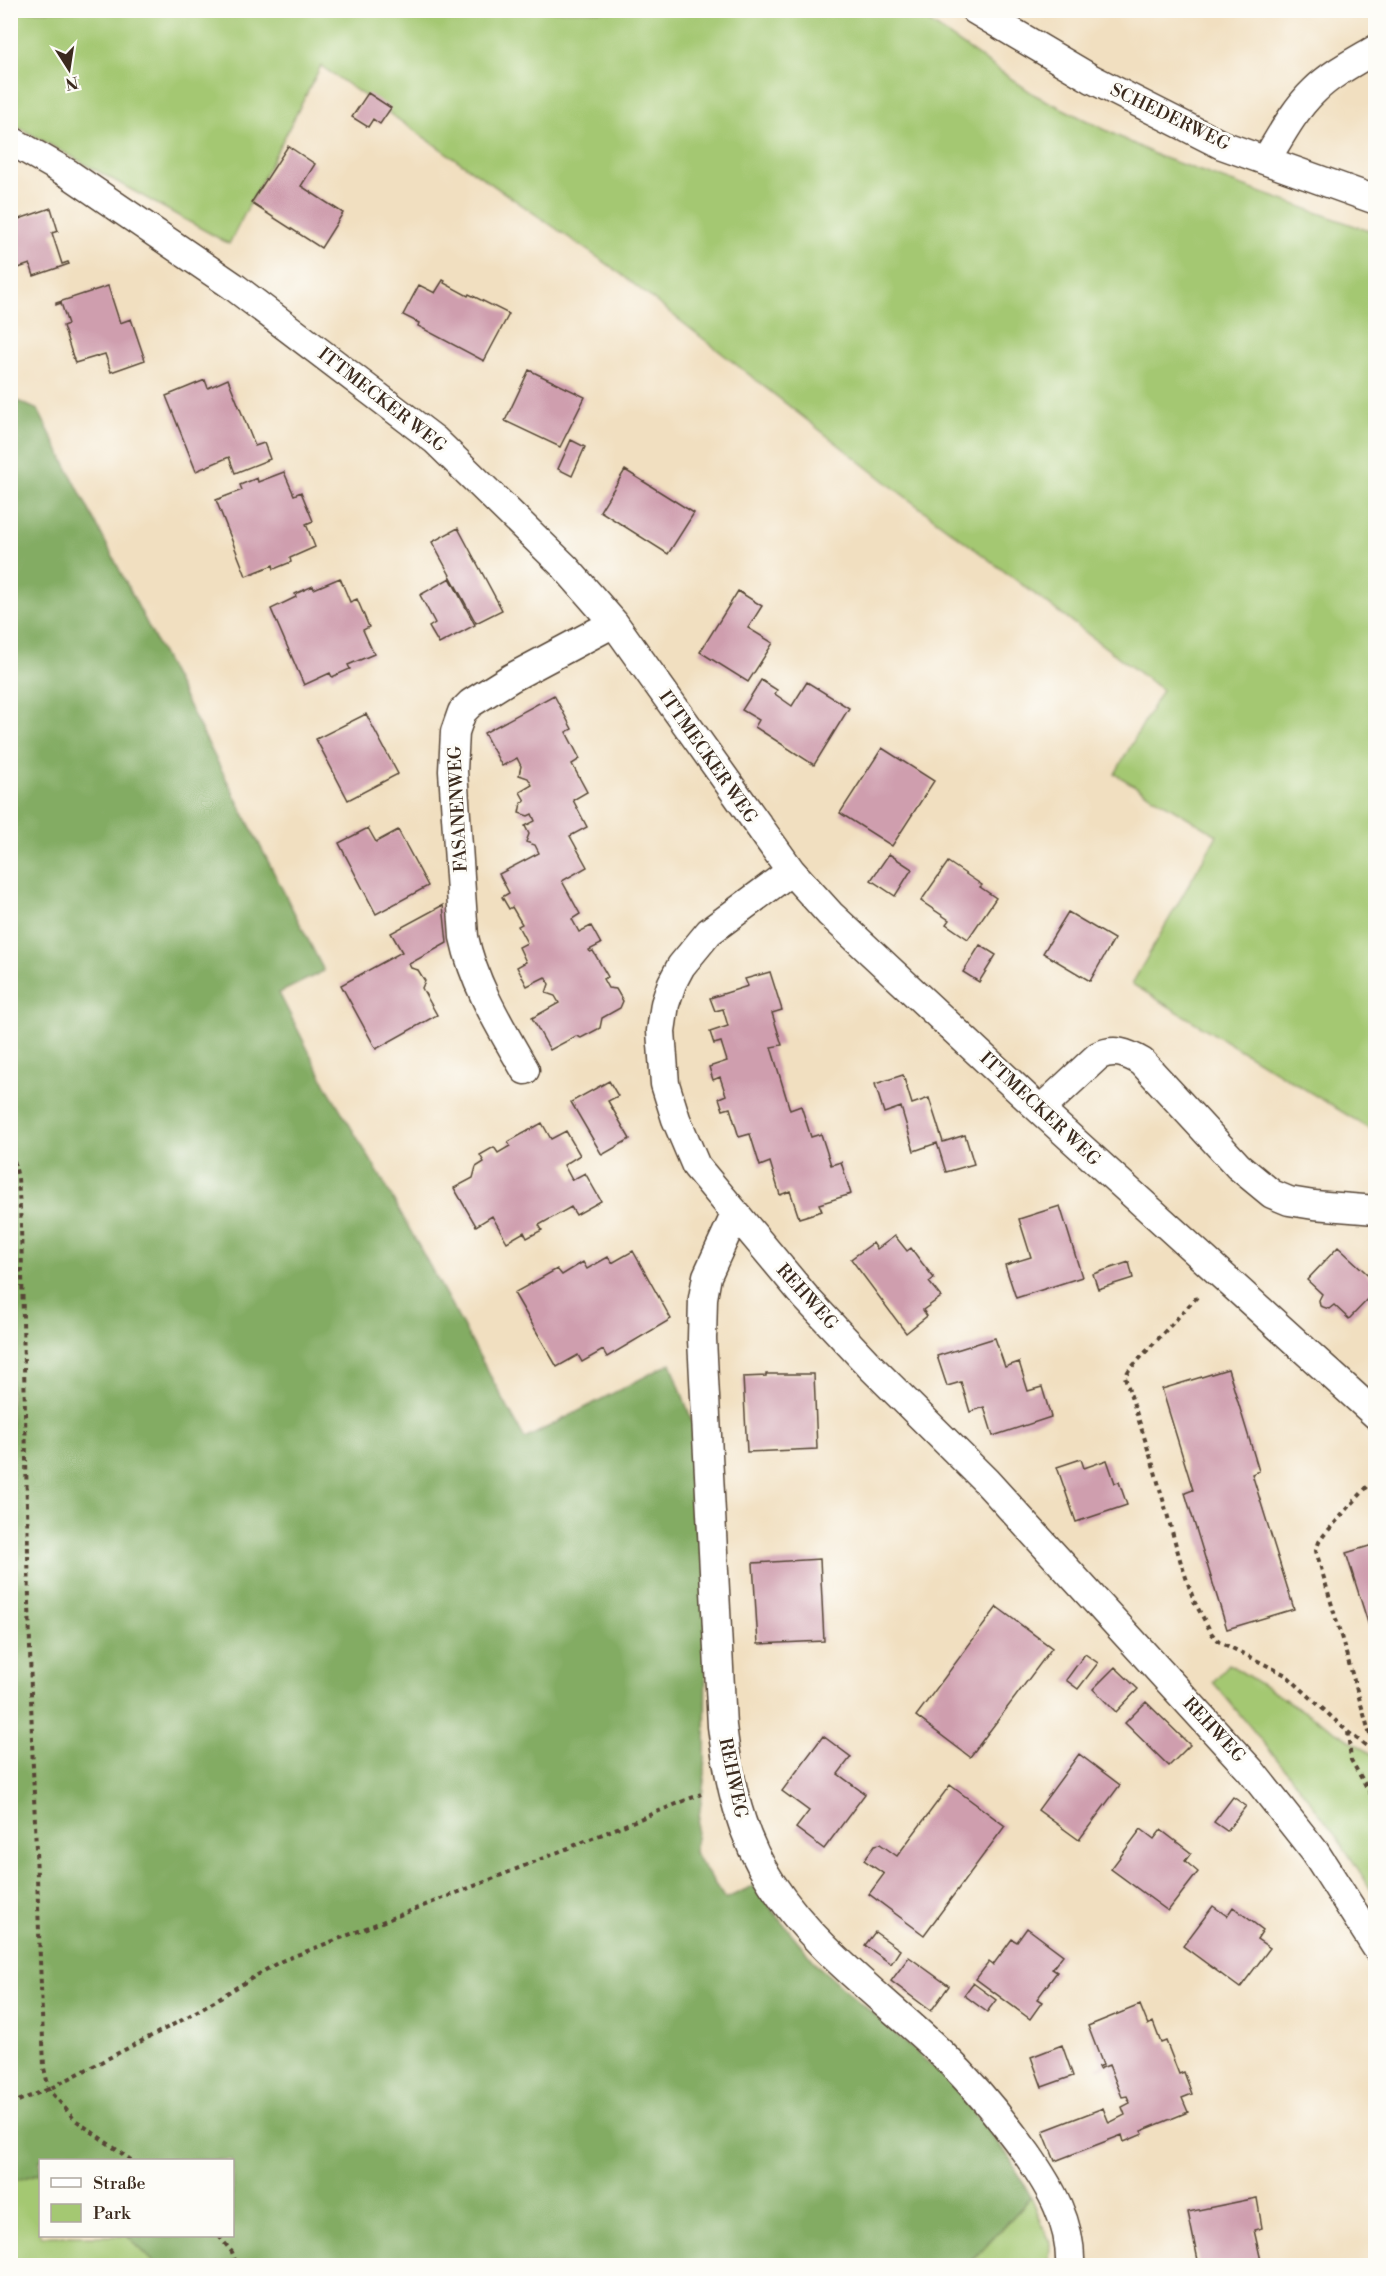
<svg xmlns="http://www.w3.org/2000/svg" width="1386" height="2276" font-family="'Libre Bodoni',serif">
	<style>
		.green { fill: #a4c872; stroke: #707948; stroke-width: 1.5 }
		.forest { fill: #83ac64; stroke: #5f6b41; stroke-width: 1.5 }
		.building { fill: #cf9eae }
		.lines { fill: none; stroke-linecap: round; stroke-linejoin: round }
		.minor-casing { stroke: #564536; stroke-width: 31 }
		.path { stroke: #564536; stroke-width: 4; stroke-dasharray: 4.5 4.5; stroke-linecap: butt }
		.minor { stroke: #fff; stroke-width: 28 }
		.labels { text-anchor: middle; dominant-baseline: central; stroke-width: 6; stroke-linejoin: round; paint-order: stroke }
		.street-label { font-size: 18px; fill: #3b2a1e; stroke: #fdfcf7 }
	</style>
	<rect width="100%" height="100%" fill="#fdfcf7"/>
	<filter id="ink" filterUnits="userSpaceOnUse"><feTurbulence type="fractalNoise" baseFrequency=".0167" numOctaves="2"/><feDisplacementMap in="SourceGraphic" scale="12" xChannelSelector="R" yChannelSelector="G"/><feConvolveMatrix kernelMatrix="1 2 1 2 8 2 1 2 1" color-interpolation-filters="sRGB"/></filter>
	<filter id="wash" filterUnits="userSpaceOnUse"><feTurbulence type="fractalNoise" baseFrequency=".008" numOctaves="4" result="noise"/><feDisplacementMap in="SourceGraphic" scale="24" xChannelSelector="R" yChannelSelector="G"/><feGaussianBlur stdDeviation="1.35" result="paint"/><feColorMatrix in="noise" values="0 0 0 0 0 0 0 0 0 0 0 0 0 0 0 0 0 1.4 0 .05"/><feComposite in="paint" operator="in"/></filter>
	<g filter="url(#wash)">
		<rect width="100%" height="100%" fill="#f1dfc0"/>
		<path class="green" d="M 11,11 L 913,11 L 1035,95 L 1158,156 L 1375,233 L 1375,1132 L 1132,984 L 1217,835 L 1115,774 L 1162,690 L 895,489 L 613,268 L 321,66 L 229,244 L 11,123 Z
			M 1229,1664 L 1375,1756 L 1375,1897 C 1330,1819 1270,1751 1213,1682 Z
			M 40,2173 L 40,2236 L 127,2236 L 158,2265 L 11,2265 L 10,2181 Z
			M 1031,2197 L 1050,2243 L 1049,2265 L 968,2266 Z"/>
		<path class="forest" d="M 11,398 L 38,410 L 324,971 L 279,993 L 328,1089 L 382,1179 L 525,1439 L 671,1363 L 707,1463 L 705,1774 L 694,1853 L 725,1899 L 753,1886 L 818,1966 L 948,2080 L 1009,2157 L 1031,2197 L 968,2265 L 158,2266 L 127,2236 L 232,2236 L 232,2160 L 40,2160 L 40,2173 L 11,2182 Z"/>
		<g id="blocks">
			<path class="building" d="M 368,93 L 391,108 L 380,124 L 373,119 L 368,127 L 352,117 Z
				M 288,146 L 315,164 L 301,186 L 343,213 L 321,248 L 251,203 Z
				M 51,208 L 58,231 L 52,233 L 62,264 L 68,262 L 69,264 L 34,276 L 30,264 L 10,271 L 10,227 L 17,225 L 16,220 Z
				M 443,280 L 445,281 L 444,283 L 468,296 L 469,294 L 509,314 L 484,361 L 418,326 L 419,323 L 403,315 L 419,285 L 435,293 Z
				M 108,286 L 120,323 L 131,319 L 145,360 L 111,372 L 105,354 L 75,363 L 63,326 L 68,324 L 61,303 L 56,305 L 56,303 Z
				M 529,370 L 585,397 L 560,447 L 505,421 Z
				M 228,379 L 255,446 L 264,443 L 270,459 L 235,473 L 229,457 L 196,471 L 166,396 L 205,380 L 208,388 Z
				M 571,440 L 585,447 L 572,476 L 558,469 Z
				M 625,470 L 694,513 L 668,554 L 600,511 Z
				M 284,472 L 294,495 L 301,492 L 313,521 L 306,524 L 315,547 L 290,558 L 291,562 L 274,569 L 273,565 L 246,576 L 216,500 L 242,490 L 240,485 L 257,478 L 258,482 Z
				M 458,528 L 502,610 L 476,623 L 432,542 Z
				M 340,578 L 350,602 L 357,599 L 369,627 L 363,630 L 374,654 L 348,665 L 350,669 L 332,677 L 330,673 L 304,685 L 271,609 L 296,597 L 295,594 L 313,586 L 314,589 Z
				M 450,578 L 475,625 L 439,644 L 429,627 L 435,623 L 420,595 Z
				M 738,591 L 762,606 L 748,628 L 773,643 L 748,682 L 700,652 Z
				M 761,680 L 777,690 L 775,694 L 792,706 L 807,682 L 849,708 L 814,765 L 755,727 L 759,720 L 742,710 Z
				M 554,695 L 572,729 L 566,732 L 580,759 L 572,764 L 587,792 L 573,800 L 587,827 L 570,836 L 587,867 L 562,881 L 580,914 L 572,919 L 579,932 L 591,926 L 601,944 L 589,950 L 590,952 L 593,951 L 608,977 L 603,979 L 608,988 L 616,989 L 623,1001 L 620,1008 L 602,1018 L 600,1028 L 581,1038 L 576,1036 L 550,1050 L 532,1018 L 559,1003 L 555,996 L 546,993 L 549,984 L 545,977 L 527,986 L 517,967 L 526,962 L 519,947 L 527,943 L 518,926 L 522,924 L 512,907 L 509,909 L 502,897 L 509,893 L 499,874 L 539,853 L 535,845 L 526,842 L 529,834 L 525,826 L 535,821 L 532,814 L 528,816 L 519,813 L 521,803 L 525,801 L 520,792 L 532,785 L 528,778 L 519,775 L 521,766 L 517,758 L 502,766 L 484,733 Z
				M 366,714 L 398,774 L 348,800 L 316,739 Z
				M 882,748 L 934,781 L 892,846 L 840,813 Z
				M 368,828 L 376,842 L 398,830 L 428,886 L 376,914 L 339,843 Z
				M 889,854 L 912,869 L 895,896 L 871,880 Z
				M 948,862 L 982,885 L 980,887 L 996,898 L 968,939 L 946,924 L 949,920 L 921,901 Z
				M 443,905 L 447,943 L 409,964 L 411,968 L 418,970 L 425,981 L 422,988 L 437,1015 L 376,1049 L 341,985 L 402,952 L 391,933 Z
				M 1068,912 L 1114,939 L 1090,981 L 1043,953 Z
				M 980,945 L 996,955 L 979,982 L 963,972 Z
				M 770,972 L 782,1010 L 772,1013 L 782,1045 L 771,1047 L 790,1110 L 801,1106 L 811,1137 L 821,1134 L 831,1165 L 841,1162 L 851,1194 L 819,1204 L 822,1211 L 799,1218 L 790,1191 L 780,1195 L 770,1162 L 760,1166 L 750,1134 L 739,1137 L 730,1108 L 723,1110 L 719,1098 L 726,1095 L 720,1077 L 713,1080 L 709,1067 L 727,1061 L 721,1042 L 714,1044 L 710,1032 L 728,1026 L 723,1009 L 715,1011 L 710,998 L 748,986 L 745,979 Z
				M 903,1075 L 912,1104 L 929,1098 L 943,1142 L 965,1135 L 974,1164 L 946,1172 L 937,1143 L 914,1151 L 901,1107 L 884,1113 L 875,1084 Z
				M 609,1081 L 618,1096 L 608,1101 L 630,1139 L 602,1155 L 571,1102 Z
				M 542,1123 L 551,1139 L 566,1131 L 580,1155 L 564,1165 L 572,1180 L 585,1173 L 601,1201 L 576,1215 L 571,1207 L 539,1225 L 542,1230 L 527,1238 L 524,1232 L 507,1242 L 492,1216 L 476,1226 L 454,1188 L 473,1178 L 476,1167 L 484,1162 L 480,1155 L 494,1147 L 498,1153 L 510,1146 L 508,1142 Z
				M 1060,1206 L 1082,1277 L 1016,1298 L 1005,1265 L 1031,1257 L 1019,1219 Z
				M 895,1236 L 907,1251 L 911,1248 L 922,1263 L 934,1278 L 929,1282 L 941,1297 L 923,1310 L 927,1316 L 906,1333 L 851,1259 L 873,1243 L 877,1249 Z
				M 1338,1247 L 1376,1282 L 1376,1291 L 1349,1319 L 1334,1305 L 1329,1309 L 1320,1306 L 1319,1300 L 1322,1294 L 1307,1280 Z
				M 633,1251 L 671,1319 L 607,1357 L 603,1350 L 582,1362 L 578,1355 L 557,1367 L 514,1293 L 557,1269 L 562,1275 L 583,1262 L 587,1269 L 608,1257 L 612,1263 Z
				M 1129,1262 L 1133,1278 L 1098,1289 L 1093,1274 Z
				M 995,1338 L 1005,1367 L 1019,1362 L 1028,1391 L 1042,1387 L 1051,1417 L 993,1436 L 984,1407 L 970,1412 L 961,1382 L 947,1386 L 937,1356 Z
				M 1228,1369 L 1259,1471 L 1252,1474 L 1294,1609 L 1227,1629 L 1185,1493 L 1193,1490 L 1162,1389 Z
				M 766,1374 L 814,1374 L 817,1449 L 747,1452 L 743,1377 L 766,1376 Z
				M 1081,1459 L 1084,1468 L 1107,1460 L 1115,1483 L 1119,1482 L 1127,1505 L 1076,1522 L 1057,1467 Z
				M 1376,1544 L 1376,1645 L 1375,1645 L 1346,1553 Z
				M 820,1559 L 824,1641 L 758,1644 L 753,1563 Z
				M 997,1607 L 1052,1648 L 970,1757 L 916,1716 Z
				M 1085,1654 L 1098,1663 L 1078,1689 L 1066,1680 Z
				M 1115,1667 L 1138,1689 L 1116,1712 L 1093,1689 Z
				M 1146,1702 L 1190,1745 L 1169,1766 L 1125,1723 Z
				M 823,1736 L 851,1757 L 838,1774 L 865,1794 L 824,1849 L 796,1828 L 809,1811 L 782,1791 Z
				M 1079,1754 L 1120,1785 L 1079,1840 L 1038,1810 Z
				M 950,1785 L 1005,1826 L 924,1935 L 869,1894 L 884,1874 L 864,1860 L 875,1845 L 880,1844 L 897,1856 Z
				M 1233,1797 L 1246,1806 L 1227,1831 L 1214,1822 Z
				M 1141,1829 L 1154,1839 L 1161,1830 L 1191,1853 L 1185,1861 L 1198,1872 L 1168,1911 L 1111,1869 Z
				M 1213,1906 L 1227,1916 L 1233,1907 L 1263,1930 L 1257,1939 L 1270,1948 L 1240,1988 L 1183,1946 Z
				M 1027,1928 L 1063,1955 L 1052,1969 L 1057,1972 L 1037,1999 L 1042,2002 L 1030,2019 L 976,1979 L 989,1962 L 993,1965 L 1012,1939 L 1017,1942 Z
				M 875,1932 L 900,1950 L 891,1964 L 865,1945 Z
				M 909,1957 L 949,1986 L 931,2011 L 891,1981 Z
				M 973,1983 L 996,2000 L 987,2012 L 964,1995 Z
				M 1140,2005 L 1148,2025 L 1153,2022 L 1161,2043 L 1166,2041 L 1179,2074 L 1184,2072 L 1192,2094 L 1182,2098 L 1188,2112 L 1141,2131 L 1143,2134 L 1124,2142 L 1122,2135 L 1055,2161 L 1043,2131 L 1103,2108 L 1109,2123 L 1125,2115 L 1122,2107 L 1130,2103 L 1127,2096 L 1122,2097 L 1109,2065 L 1099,2069 L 1098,2067 L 1103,2065 L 1088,2026 Z
				M 1062,2045 L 1073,2076 L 1042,2087 L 1031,2057 Z
				M 1257,2198 L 1262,2228 L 1254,2230 L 1262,2265 L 1199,2265 L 1188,2212 Z"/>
		</g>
	</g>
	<g filter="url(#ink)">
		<use href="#blocks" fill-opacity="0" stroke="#564536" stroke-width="1.5"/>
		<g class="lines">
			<defs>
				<path id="minor" d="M 975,10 L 1092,79 L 1222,145 L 1376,200
					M 10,140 L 69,174 L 233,286 L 435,440 L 565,567 L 614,623 L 791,871 L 830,914 L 1040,1110 L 1376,1415
					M 1266,160 C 1280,137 1294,110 1314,91 C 1331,74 1354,62 1376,49
					M 791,871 L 709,932 L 681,966 L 672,983 L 665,1004 L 661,1031 L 665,1084 L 676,1119 L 696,1166 L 807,1299 L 869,1365 L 986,1481 L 1251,1771 L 1315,1852 L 1376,1947
					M 525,1070 C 501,1028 474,985 464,937 L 453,771 L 455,732 L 462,712 L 471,703 L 511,678 L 614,623
					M 1040,1110 L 1098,1056 C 1114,1048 1127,1053 1142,1062 L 1238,1166 L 1272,1194 L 1289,1201 L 1314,1205 L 1376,1210
					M 735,1215 L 707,1276 L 703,1298 L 702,1339 L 722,1726 C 729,1782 740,1836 772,1884 C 816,1951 885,1999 942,2054 C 973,2084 1001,2118 1027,2154 C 1050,2187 1072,2223 1070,2266"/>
			</defs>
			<use href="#minor" class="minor-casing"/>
			<path class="path" d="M 10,1143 L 18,1178 L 21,1225 L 32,1741 L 44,2068 L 49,2089 L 74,2119 L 131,2160
				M 1197,1297 L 1129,1370 L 1125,1377 L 1154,1468 L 1181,1563 L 1194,1601 L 1212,1634 L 1220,1642 L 1286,1675 L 1348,1732 L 1376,1753
				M 1348,1732 L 1351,1760 L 1376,1803
				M 1375,1752 L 1316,1551 L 1319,1542 L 1324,1535 L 1376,1477
				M 10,2104 L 49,2089 L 184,2019 L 279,1962 L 482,1883 L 701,1794
				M 219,2236 L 232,2252 L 237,2266"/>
			<use href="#minor" class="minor"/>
		</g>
	</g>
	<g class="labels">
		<g class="street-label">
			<text transform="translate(1170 117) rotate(26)">SCHEDERWEG</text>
			<text transform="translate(382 400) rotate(38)">ITTMECKER WEG</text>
			<text transform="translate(708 757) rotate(55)">ITTMECKER WEG</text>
			<text transform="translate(458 809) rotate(-93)">FASANENWEG</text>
			<text transform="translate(1040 1109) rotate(43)">ITTMECKER WEG</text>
			<text transform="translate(807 1297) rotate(48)">REHWEG</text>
			<text transform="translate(1214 1730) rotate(47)">REHWEG</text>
			<text transform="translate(733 1778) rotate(78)">REHWEG</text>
		</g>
	</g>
	<rect width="1386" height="2276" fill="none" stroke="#fdfcf7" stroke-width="36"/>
	<rect x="39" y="2159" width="195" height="78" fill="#fdfcf7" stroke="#afa8a0" stroke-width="1.5"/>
	<rect x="51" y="2178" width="30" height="9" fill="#ffffff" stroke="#afa8a0" stroke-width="1.5"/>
	<text x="93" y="2189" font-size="18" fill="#3b2a1e">Straße</text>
	<rect x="51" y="2204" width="30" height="18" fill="#a4c872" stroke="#afa8a0" stroke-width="1.5"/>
	<text x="93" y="2219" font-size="18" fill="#3b2a1e">Park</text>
	<g transform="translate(69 69) rotate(168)" stroke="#fdfcf7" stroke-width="4.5" paint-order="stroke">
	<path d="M0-4.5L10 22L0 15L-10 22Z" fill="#3b2a1e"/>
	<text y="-9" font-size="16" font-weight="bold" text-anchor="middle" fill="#3b2a1e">N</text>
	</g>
</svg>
